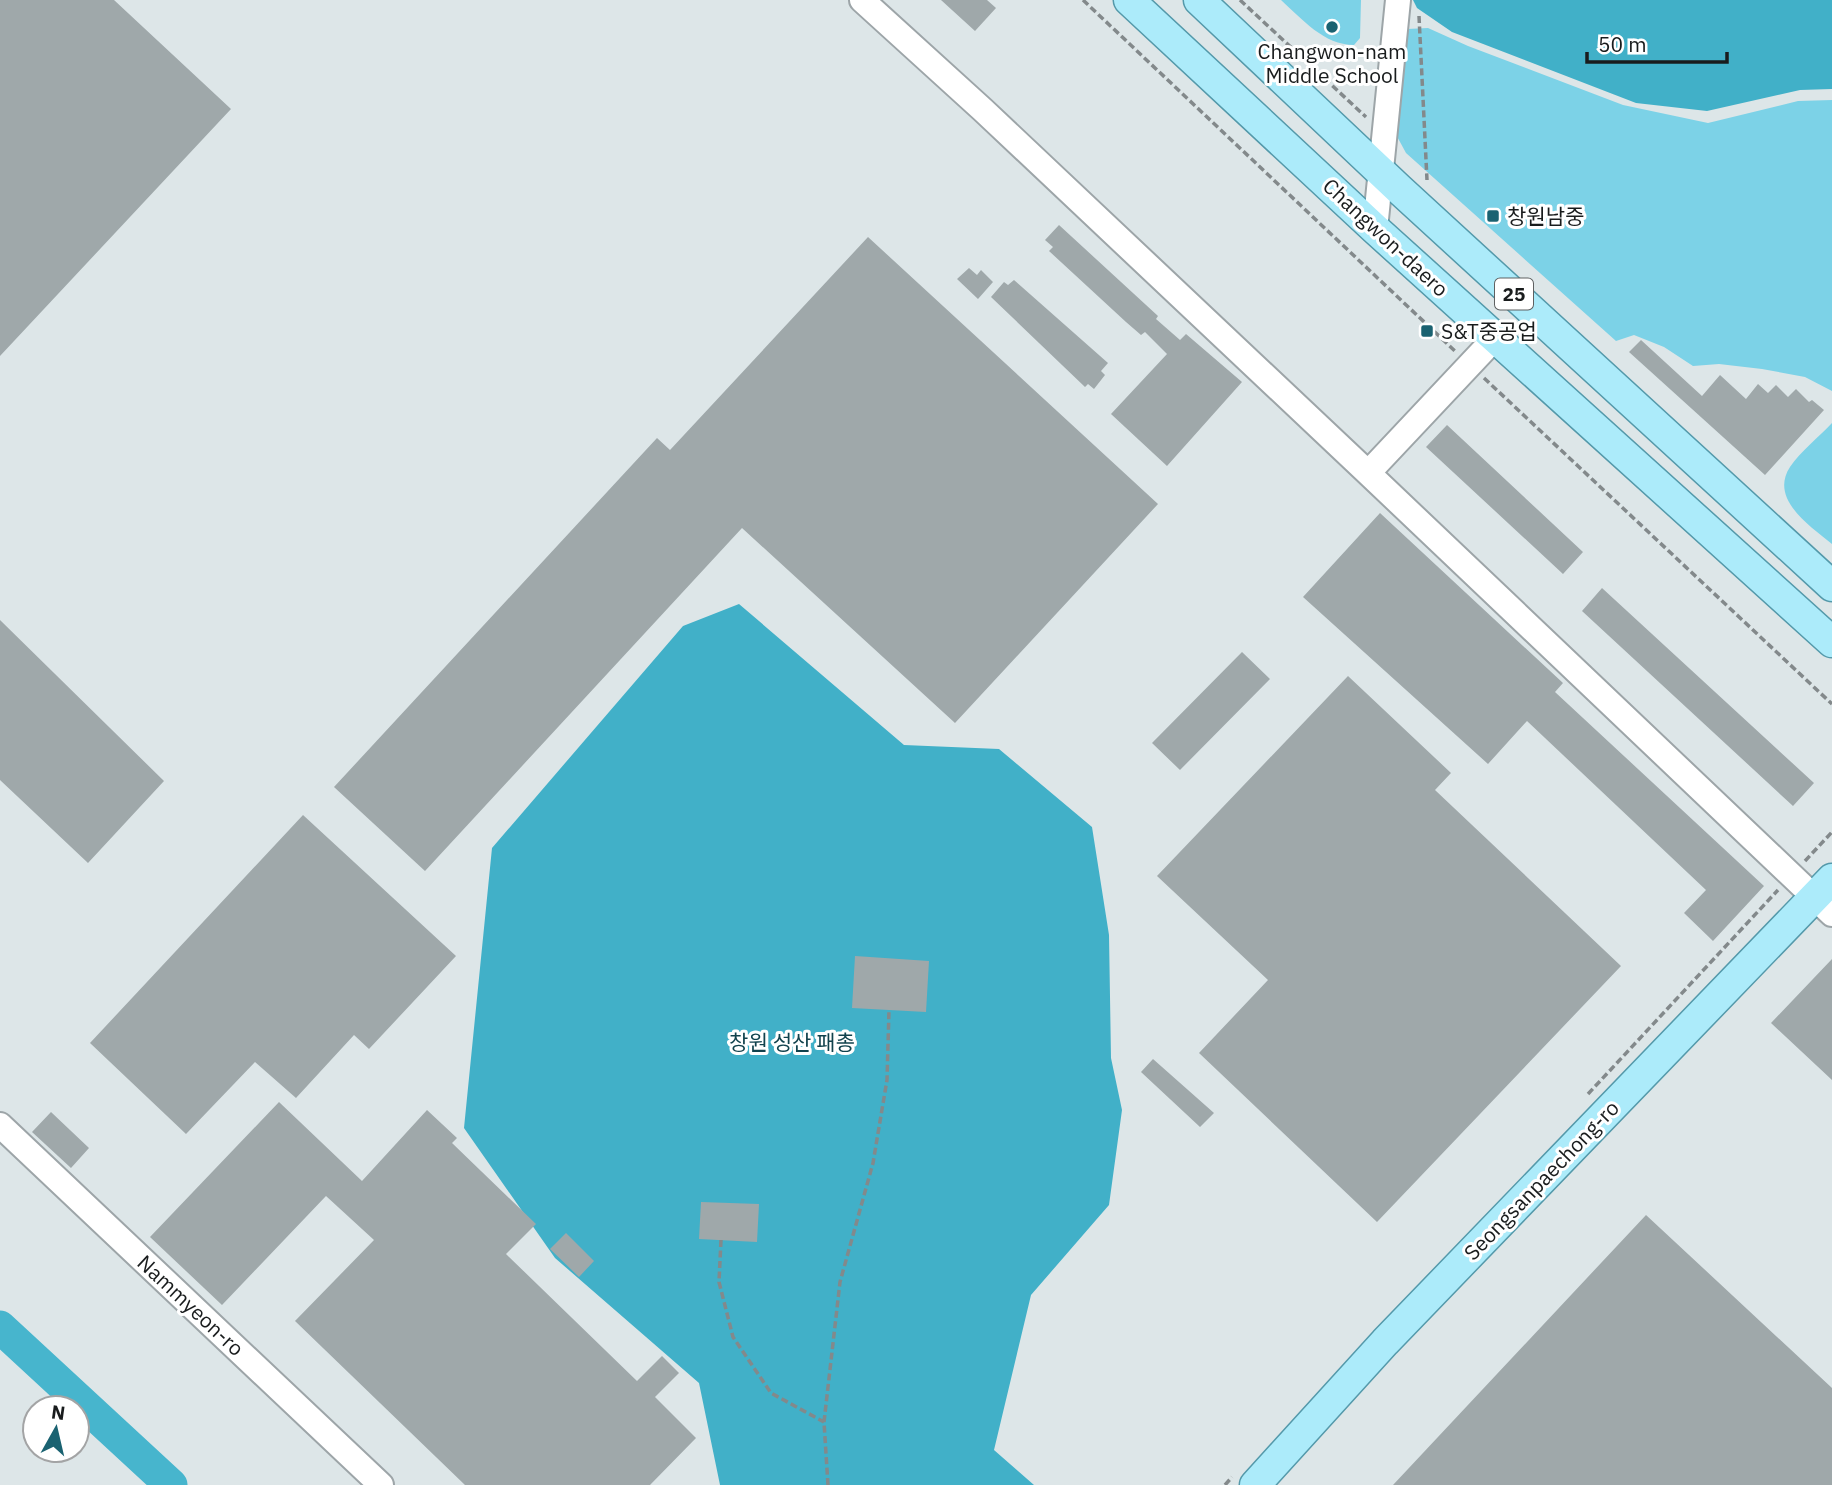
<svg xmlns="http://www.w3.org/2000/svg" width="1832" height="1485" font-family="'IBM Plex Sans','Noto Sans KR',sans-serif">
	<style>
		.green { fill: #7cd2e7 }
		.forest { fill: #41b0c8 }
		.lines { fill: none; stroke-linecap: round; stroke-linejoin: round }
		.river { stroke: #47b5cd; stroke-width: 33 }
		.building { fill: #9fa8aa }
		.minor-casing { stroke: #9da5a8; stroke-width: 28 }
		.major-casing { stroke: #5499aa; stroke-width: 33 }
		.path { stroke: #83898b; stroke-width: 3.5; stroke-dasharray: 7 3.5; stroke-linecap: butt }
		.minor { stroke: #fff; stroke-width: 24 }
		.major { stroke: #acebfa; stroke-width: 30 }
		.poi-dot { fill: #1a6271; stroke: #fff; stroke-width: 2.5 }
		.labels { text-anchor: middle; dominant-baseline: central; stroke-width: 6; stroke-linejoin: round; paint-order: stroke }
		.shield { fill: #fff; stroke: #5e6061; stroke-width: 2 }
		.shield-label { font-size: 19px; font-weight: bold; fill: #191c1d }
		.poi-label { font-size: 21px; fill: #191c1d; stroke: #fff; text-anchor: start }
		.street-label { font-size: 21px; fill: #191c1d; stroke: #fff }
		.park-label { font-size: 21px; fill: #11424d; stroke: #fff }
	</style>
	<rect width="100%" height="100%" fill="#dde6e8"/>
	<path class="green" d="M 1281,0 L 1361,0 L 1360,38 L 1354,45 C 1324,45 1302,19 1281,0 Z
		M 1428,28 L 1468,46 L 1623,105 L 1708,123 L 1798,101 L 1832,100 L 1832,391 L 1805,377 L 1762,369 L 1719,364 L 1693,366 L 1664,347 L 1634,335 L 1616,341 L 1406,153 L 1393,129 L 1407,29 Z
		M 1832,423 L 1832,544 C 1810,526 1769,499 1790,467 C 1801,451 1819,437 1832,423 Z"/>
	<path class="forest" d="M 1413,0 L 1832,0 L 1832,89 L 1800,90 L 1707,111 L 1636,103 L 1452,32 L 1417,8 Z
		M 739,604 L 904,745 L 999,749 L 1092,827 L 1109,935 L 1111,1058 L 1122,1110 L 1109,1205 L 1031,1295 L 994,1450 L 1034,1485 L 720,1485 L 699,1383 L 555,1258 L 464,1128 L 492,848 L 683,626 Z"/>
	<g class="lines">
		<path class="river" d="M 0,1327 L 171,1485"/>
	</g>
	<path class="building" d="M 0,0 L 114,0 L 231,109 L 0,356 Z
		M 941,0 L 987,0 L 996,8 L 975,31 Z
		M 1059,225 L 1158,316 L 1156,319 L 1180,340 L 1186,334 L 1242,382 L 1167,466 L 1111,414 L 1167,354 L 1145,332 L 1141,335 L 1126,322 L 1049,251 L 1053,247 L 1045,240 Z
		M 868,237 L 1158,504 L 955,723 L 742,528 L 425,871 L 334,787 L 657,438 L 670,450 Z
		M 969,268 L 977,275 L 981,270 L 993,282 L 978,299 L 957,279 Z
		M 1014,280 L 1108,363 L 1101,371 L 1105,375 L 1094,389 L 1088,384 L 1085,387 L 991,297 L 1004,282 L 1008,285 Z
		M 1641,340 L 1702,396 L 1720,375 L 1746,399 L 1758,384 L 1768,393 L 1776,385 L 1788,397 L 1796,389 L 1809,402 L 1812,400 L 1824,410 L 1765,475 L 1629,352 Z
		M 1447,425 L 1583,552 L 1563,574 L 1426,447 Z
		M 1380,513 L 1563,683 L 1555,692 L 1764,886 L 1713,941 L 1684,913 L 1706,890 L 1527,721 L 1488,764 L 1303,597 Z
		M 1602,588 L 1814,783 L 1793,806 L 1582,611 Z
		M 0,620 L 164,781 L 88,863 L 0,780 Z
		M 1242,652 L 1270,679 L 1180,770 L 1152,743 Z
		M 1348,676 L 1451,773 L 1435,790 L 1621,966 L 1377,1222 L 1199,1053 L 1268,980 L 1157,876 Z
		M 303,815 L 456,956 L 369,1049 L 354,1035 L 296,1098 L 255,1062 L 186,1134 L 90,1043 Z
		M 855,956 L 929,961 L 926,1012 L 852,1008 Z
		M 1832,959 L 1832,1080 L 1771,1023 Z
		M 1153,1059 L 1214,1113 L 1200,1127 L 1141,1072 Z
		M 279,1102 L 362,1181 L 427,1110 L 457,1138 L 452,1143 L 536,1224 L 506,1254 L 637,1381 L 662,1356 L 679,1373 L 655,1397 L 696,1438 L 650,1485 L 465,1485 L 295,1321 L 374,1240 L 326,1196 L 222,1305 L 150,1237 Z
		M 51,1112 L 89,1148 L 71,1168 L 32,1132 Z
		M 701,1202 L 759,1204 L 757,1242 L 699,1239 Z
		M 1646,1215 L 1832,1388 L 1832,1485 L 1393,1485 Z
		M 566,1233 L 594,1261 L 579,1277 L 550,1249 Z"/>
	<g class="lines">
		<defs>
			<path id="minor" d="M 862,0 L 983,110 L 1368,473 L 1832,914
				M 1375,229 L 1398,0
				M 1368,473 L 1496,337
				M 0,1125 L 381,1485"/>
			<path id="major" d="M 1129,0 L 1375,229 L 1832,642
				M 1199,0 L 1399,189 L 1832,586
				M 1255,1485 L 1385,1342 L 1832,879"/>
		</defs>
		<use href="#minor" class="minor-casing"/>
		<use href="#major" class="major-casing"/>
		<path class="path" d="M 1083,0 L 1456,352
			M 1240,0 L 1366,117
			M 1419,16 L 1427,180
			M 1484,378 L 1832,704
			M 1805,861 L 1832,832
			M 1588,1094 L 1778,890
			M 721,1240 L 719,1282 L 733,1337 L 771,1393 L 824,1422
			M 828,1485 L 824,1422 L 840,1282 L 873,1163 L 887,1080 L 889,1010
			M 1225,1485 L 1232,1477"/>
		<use href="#minor" class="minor"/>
		<use href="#major" class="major"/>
	</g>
	<g class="poi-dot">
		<circle cx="1332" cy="27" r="7"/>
		<rect x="1486" y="209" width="14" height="14" rx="3.5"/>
		<rect x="1420" y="324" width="14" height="14" rx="3.5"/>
	</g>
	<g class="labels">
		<rect class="shield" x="1495" y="278.5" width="38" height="31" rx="5"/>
		<g class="shield-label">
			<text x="1514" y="294">25</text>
		</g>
		<g class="poi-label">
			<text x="1332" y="51" text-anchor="middle">Changwon-nam<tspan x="1332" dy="24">Middle School</tspan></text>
			<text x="1507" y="216">창원남중</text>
			<text x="1441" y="331">S&amp;T중공업</text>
		</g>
		<g class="street-label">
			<text transform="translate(1386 237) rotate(43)">Changwon-daero</text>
			<text transform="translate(1541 1180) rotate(-46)">Seongsanpaechong-ro</text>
			<text transform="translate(191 1305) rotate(43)">Nammyeon-ro</text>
		</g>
		<g class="park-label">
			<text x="792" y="1042">창원 성산 패총</text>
		</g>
	</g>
	<g transform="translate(56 1429) rotate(8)"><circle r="33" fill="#ffffff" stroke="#a3a4a5" stroke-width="2"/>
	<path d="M0-5L12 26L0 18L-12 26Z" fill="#1a6271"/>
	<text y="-10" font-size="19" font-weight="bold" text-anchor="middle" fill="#191c1d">N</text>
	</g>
	<path d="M1587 52v10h140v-10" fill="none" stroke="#191c1d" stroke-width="3.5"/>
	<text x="1598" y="52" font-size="21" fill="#191c1d" stroke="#ffffff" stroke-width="5" paint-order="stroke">50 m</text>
</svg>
